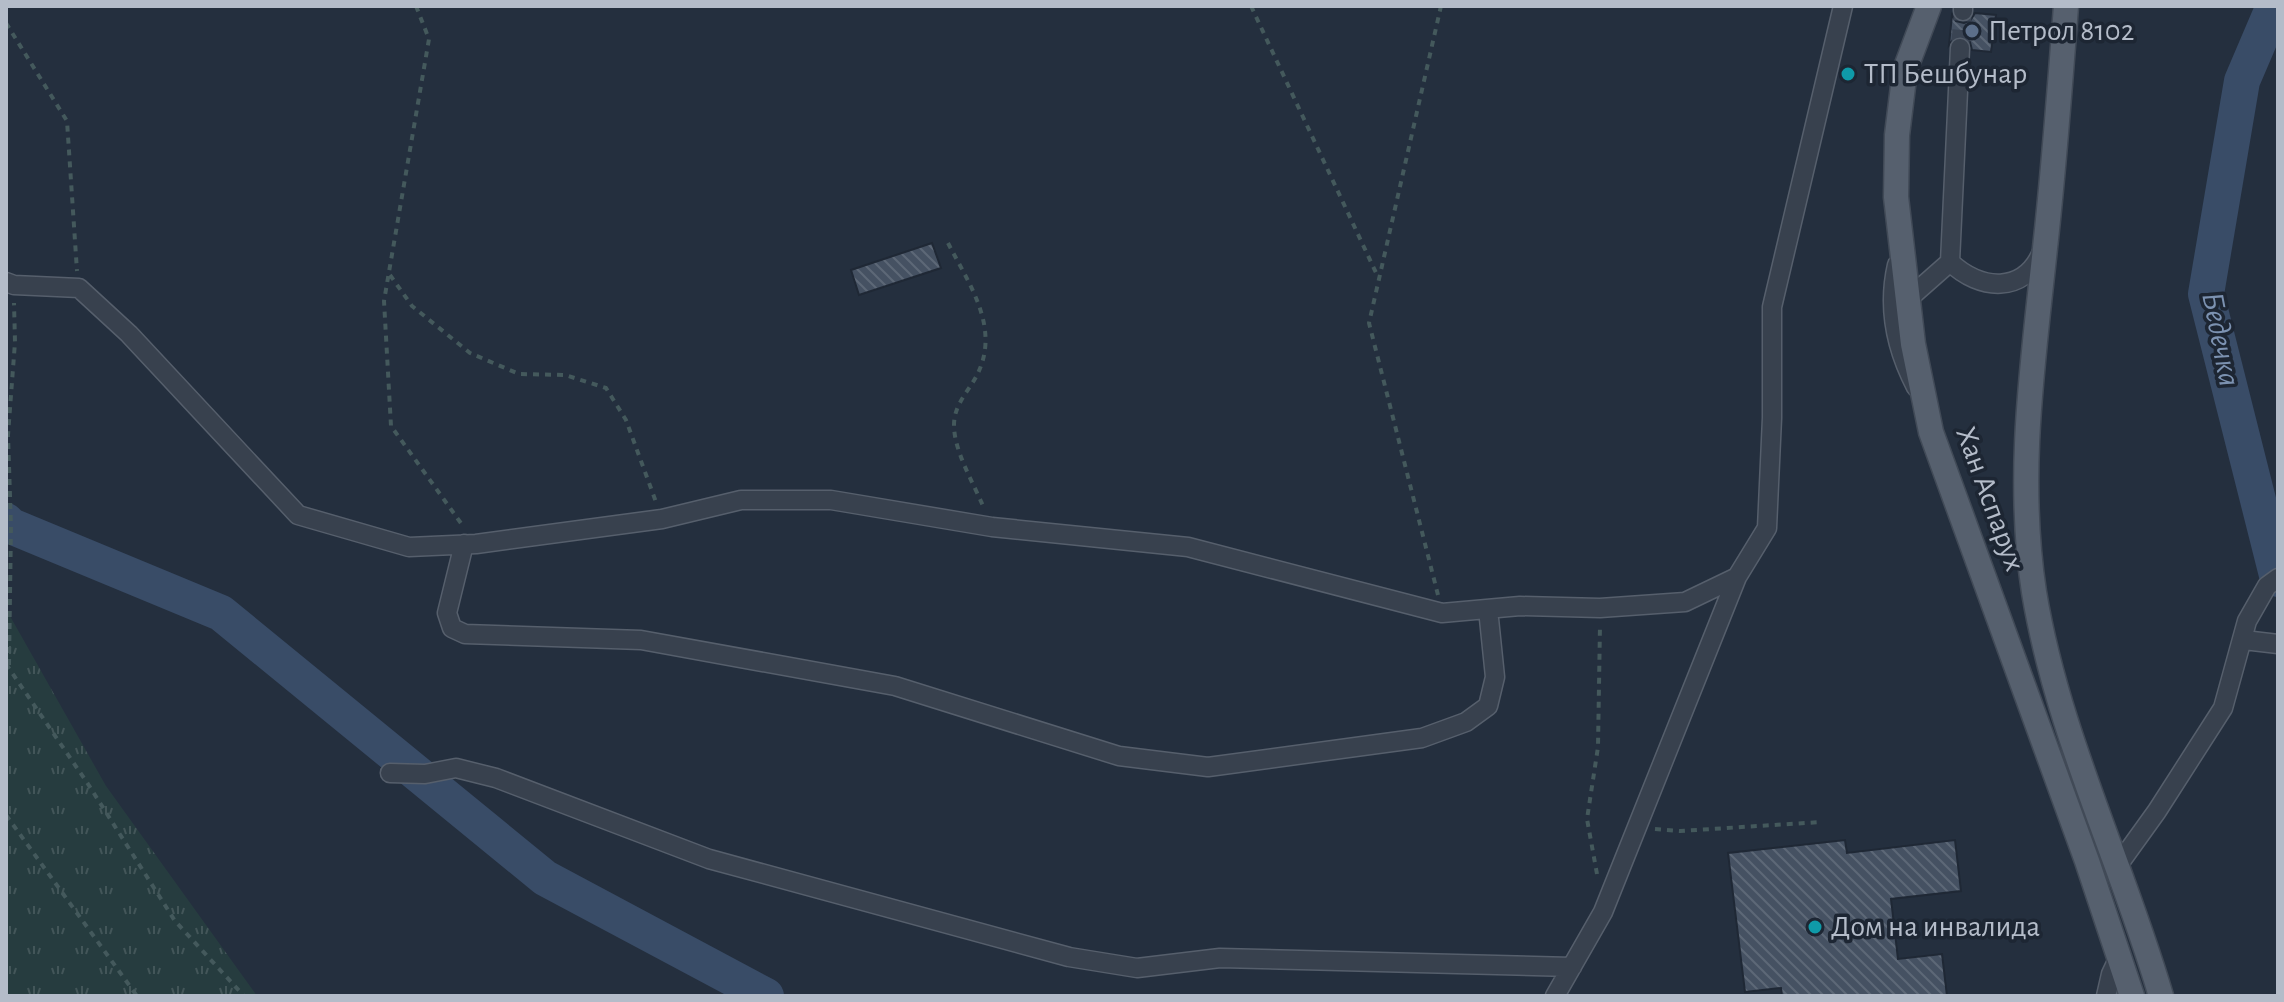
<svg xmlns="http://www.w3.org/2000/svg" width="2284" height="1002" font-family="'Alegreya Sans',sans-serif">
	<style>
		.park { fill: url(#park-tufts) }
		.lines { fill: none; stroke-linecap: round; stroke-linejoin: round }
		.river { stroke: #394c67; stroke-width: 36 }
		.building { fill: url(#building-back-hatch); stroke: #1f2835; stroke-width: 2 }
		.minor-tunnel { stroke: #3a4453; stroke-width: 18; stroke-dasharray: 18 9; stroke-linecap: butt }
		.minor-casing { stroke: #565f6c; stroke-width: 21 }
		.major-casing { stroke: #414a57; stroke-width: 27 }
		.path { stroke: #44595c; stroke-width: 4; stroke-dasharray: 6 6; stroke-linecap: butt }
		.minor { stroke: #38414e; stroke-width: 18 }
		.major { stroke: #56606e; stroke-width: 24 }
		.service-dot { fill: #5c6f8a; stroke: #1d2633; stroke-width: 3 }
		.culture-dot { fill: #0f9aa8; stroke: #1d2633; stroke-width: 3 }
		.labels { text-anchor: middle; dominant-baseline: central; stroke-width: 7; stroke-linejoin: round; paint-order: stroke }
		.poi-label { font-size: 30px; fill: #b4bcc9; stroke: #1d2633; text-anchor: start }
		.street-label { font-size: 30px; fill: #b4bcc9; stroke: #1d2633 }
		.water-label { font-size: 32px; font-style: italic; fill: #7c92b1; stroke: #1d2633 }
	</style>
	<defs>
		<pattern id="park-tufts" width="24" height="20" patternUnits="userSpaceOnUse" patternTransform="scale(2)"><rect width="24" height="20" fill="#263c3f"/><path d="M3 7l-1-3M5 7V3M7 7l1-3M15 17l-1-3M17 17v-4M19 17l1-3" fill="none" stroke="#435659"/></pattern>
		<pattern id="building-back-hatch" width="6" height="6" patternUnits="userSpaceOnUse" patternTransform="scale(2)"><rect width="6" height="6" fill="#455162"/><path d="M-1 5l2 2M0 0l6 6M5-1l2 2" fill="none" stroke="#5d6877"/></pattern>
	</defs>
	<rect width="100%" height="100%" fill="#242f3e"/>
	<path class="park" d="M 6,609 L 106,786 L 257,996 L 6,996 Z"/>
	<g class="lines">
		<path class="river" d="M 2274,6 L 2242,81 L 2206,294 L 2278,579
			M 6,521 L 11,526 L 221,613 L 545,878 L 766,996"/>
	</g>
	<path class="building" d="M 1975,13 L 1996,15 L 1991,52 L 1972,50 L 1970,42 L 1961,36 L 1954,38 L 1949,45 L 1952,15 L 1956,21 L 1964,23 L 1970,21 Z
		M 932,243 L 941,268 L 859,295 L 851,270 Z
		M 1845,840 L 1847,853 L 1955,840 L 1961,891 L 1891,899 L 1898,959 L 1942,954 L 1947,996 L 1782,996 L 1781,988 L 1745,992 L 1728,853 Z"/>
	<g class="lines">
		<path class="minor-tunnel" d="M 1960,48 L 1963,11"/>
		<defs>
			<path id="minor" d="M 1963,11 L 1963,6
				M 1950,262 C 1980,291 2024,294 2042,252
				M 1897,265 C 1887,309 1896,349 1916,387
				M 6,282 L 14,285 L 79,288 L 129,334 L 298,515 L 409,547 L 476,544 L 662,519 L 741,500 L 831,500 L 992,527 L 1188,547 L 1442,613 L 1520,606 L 1600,608 L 1685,602 L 1737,577 L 1767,528 L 1772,418 L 1772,307 L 1843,6
				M 1908,299 L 1950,262 L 1960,48
				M 464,544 L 447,613 L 452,628 L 465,634 L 641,640 L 895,686 L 1119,756 L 1208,767 L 1422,738 L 1466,722 L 1488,706 L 1495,677 L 1488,609
				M 2244,640 L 2278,644
				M 390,773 L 425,774 L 456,768 L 496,778 L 709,859 L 1069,957 L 1137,968 L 1220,958 L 1572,967
				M 2116,868 L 2157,811 L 2223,708 L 2247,621 L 2267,586 L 2278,578
				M 1555,996 L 1603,912 L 1737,577
				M 2106,996 L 2111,974 L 2119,957"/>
			<path id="major" d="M 1929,6 L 1905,70 L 1897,135 L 1896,197 L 1913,344 L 1931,432 L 2087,861 L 2132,996
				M 2066,6 C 2060,87 2054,167 2045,248 C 2033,362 2016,476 2034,592 C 2057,732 2121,860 2161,996"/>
		</defs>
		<use href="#minor" class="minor-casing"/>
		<use href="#major" class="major-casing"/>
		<path class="path" d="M 416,6 L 429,39 L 384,301 L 391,426 L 463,526
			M 1251,6 L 1378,277
			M 6,23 L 67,121 L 77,271
			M 948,243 C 969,284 1001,328 977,375 C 969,391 954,404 954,425 C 954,451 973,482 983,506
			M 390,275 L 412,306 L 470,353 L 519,374 L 565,375 L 606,388 L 626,420 L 656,502
			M 1438,595 L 1369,323 L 1441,6
			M 6,664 L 88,784 L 175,921 L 244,996
			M 9,665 L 11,526 L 8,435 L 15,342 L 14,303
			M 6,815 L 137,996
			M 1655,829 L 1680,831 L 1821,822
			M 1597,874 L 1587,819 L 1598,747 L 1600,625"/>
		<use href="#minor" class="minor"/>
		<use href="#major" class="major"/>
	</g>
	<circle class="service-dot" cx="1972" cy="31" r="8"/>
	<g class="culture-dot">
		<circle cx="1848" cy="74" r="8"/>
		<circle cx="1815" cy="927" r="8"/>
	</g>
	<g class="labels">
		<g class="poi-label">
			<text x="1988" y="31">Петрол 8102</text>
			<text x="1864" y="74">ТП Бешбунар</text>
			<text x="1831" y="927">Дом на инвалида</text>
		</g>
		<g class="street-label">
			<text transform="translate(1990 499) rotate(70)">Хан Аспарух</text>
		</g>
		<g class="water-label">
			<text transform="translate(2221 339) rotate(79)">Бедечка</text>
		</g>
	</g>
	<rect width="2284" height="1002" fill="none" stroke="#b4bcc9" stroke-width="16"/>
</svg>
